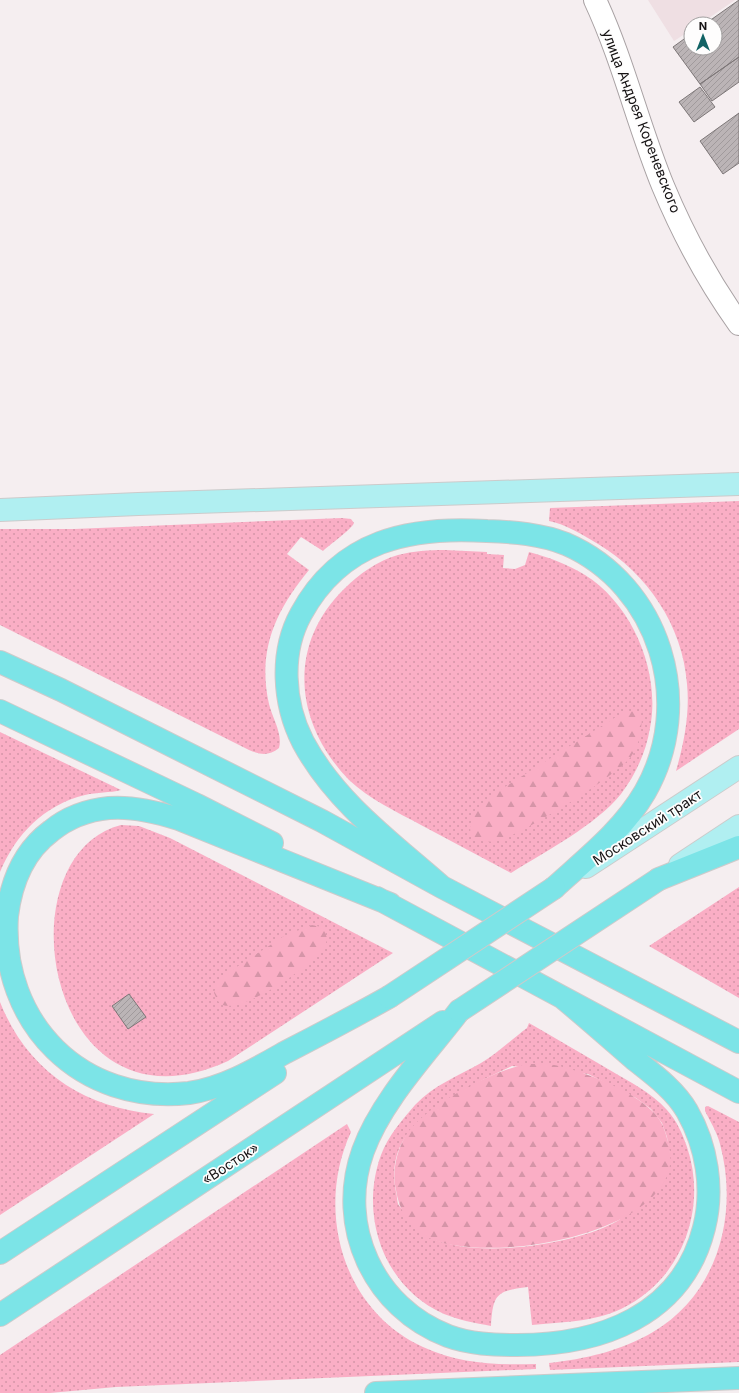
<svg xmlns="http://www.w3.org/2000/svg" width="739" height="1393" font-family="Inter,sans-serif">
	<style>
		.built { fill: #efdfe3 }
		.grass { fill: url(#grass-dots); fill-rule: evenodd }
		.forest { fill: url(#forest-firs) }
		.building { fill: url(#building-hatch); stroke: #7c7677 }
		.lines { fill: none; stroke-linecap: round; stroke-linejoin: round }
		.street-casing { stroke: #a8a1a3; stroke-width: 24 }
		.primary-casing { stroke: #cccbcb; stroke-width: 24 }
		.highway-casing { stroke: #cccbcb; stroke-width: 24 }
		.street { stroke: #fff; stroke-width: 22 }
		.primary { stroke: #b0eff1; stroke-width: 22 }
		.highway { stroke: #7ce4e7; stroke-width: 22 }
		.highway-bridge-casing { stroke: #cccbcb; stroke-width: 24; stroke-linecap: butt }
		.highway-bridge { stroke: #7ce4e7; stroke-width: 22 }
		.labels { text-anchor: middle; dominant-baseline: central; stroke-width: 3.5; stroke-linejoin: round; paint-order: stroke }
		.street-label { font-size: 14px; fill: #151213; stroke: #fefdfd }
	</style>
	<defs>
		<pattern id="grass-dots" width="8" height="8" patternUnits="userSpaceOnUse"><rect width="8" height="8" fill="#faaec5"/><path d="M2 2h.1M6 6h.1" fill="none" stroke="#d595a8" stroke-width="1.8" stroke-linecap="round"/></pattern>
		<pattern id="forest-firs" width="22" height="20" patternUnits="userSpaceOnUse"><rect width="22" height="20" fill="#faaec5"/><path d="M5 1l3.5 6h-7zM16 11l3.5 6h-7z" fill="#d595a8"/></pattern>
		<pattern id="building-hatch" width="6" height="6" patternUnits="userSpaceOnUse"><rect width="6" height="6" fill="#bbb4b6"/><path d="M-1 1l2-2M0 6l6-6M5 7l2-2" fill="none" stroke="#a09a9c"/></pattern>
	</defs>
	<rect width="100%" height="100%" fill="#f5eef0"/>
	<path class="built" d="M 648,0 L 735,0 L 700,24 L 691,24 L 691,30 L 674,41 Z"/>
	<path class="grass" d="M 739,501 L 739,729 L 676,771 C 684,743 690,713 687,684 C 683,626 647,573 598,544 C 583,535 565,524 549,521 L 550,508 Z
		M 342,518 L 351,519 L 354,523 C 351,530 330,544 323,551 L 301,537 L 287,554 L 309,570 C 276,610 257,650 269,704 C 272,717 283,734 279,748 C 269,756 261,755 249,750 L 0,625 L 0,529 L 74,529 Z
		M 445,550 L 487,552 L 487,554 L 504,555 L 503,568 L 515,569 L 525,565 L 529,552 C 548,557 567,564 585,575 C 633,605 661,673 650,728 C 646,752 636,774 621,794 C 596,825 546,851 511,873 C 481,857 451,841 421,825 C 397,812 369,799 349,780 C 294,723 287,645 344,589 C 359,574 377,561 398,555 C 413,551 429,550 445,550 Z
		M 0,732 L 121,790 C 110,793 97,792 85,795 C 44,805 16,834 0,872 Z
		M 121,825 L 139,826 L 170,838 L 393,953 L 228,1061 C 46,1145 0,856 121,825 Z
		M 739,887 L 739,998 L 649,946 Z
		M 0,1002 C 27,1070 82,1107 154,1114 L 0,1215 Z
		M 529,1023 C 555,1038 581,1053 608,1069 C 628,1081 651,1092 667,1110 C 677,1121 682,1133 687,1147 C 708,1209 682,1280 621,1309 C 594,1322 562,1322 532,1325 L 528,1287 C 497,1291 493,1293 491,1326 C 475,1323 459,1320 444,1314 C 383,1287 359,1215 381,1155 C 388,1136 402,1120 415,1105 C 434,1085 458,1076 481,1063 C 497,1054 512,1039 527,1028 ZM 512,1066 L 588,1074 L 636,1098 L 651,1109 L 662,1123 L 667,1137 L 670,1156 C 657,1171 645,1187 633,1203 C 629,1208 625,1216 619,1220 C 577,1245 474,1260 429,1237 C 423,1234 402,1210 398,1204 C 397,1201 397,1195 396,1192 C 386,1141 420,1116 459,1093 C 476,1083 494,1074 512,1066 Z
		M 708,1106 L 739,1122 L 739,1362 L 550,1370 L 549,1363 C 585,1359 621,1351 653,1332 C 718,1294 739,1214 720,1144 C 717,1132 710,1121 705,1111 L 705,1107 Z
		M 347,1124 L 351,1132 C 315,1210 342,1310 423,1347 C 460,1364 496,1365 536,1364 L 536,1369 L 116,1387 L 50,1393 L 0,1393 L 0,1355 Z"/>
	<path class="forest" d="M 635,711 L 642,717 C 641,731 640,743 632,755 C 622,773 522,834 500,840 C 490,843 480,842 471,837 C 467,816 479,808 492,795 L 624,712 Z
		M 312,925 L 325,928 C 325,932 327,937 327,940 C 322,961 244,1013 223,1005 C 218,1003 216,997 214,993 L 217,983 L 223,976 L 284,936 Z
		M 528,1064 C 537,1064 546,1064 554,1065 C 584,1071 651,1096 663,1126 C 667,1137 672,1153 670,1165 C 658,1238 482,1265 427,1237 C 409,1227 399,1210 396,1190 C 392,1172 396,1153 405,1137 C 422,1107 495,1069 528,1064 Z"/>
	<path class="building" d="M 739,0 L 739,57 L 700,84 L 673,47 L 691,34 L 691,48 L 715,48 L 715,24 L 705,24 Z
		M 739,57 L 739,82 L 712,101 L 700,84 Z
		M 700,87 L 715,107 L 694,122 L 679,102 Z
		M 739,113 L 739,163 L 723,174 L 700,141 Z
		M 129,994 L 146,1017 L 128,1029 L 112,1006 Z"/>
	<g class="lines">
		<defs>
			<path id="street" d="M 595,0 C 623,60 638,125 663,186 C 683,234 709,282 739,324"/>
			<path id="primary" d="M 0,510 L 138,504 L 739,484
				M 680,865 L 739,826
				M 586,867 L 739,767"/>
			<path id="highway" d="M 0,662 L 61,690 L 322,821 L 442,887 L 739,1042
				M 0,711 L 197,805 L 272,843
				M 659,879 L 739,847
				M 442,887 C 392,843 335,802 303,742 C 283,703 280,652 301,614 C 341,540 410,526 487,531 C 514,532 541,534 566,544 C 660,585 696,703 645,792 C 623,830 587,858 554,888
				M 377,898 L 739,1092
				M 389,997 C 355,1016 321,1034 286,1052 C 256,1069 224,1088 189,1093 C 82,1105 0,1024 7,916 C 11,883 24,851 51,831 C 67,818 88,810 109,808 C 133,806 157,812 179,819 L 390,904
				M 459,1011 C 426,1054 381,1101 363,1151 C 336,1226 374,1308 448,1336 C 470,1344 493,1345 517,1345 C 600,1345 682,1316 704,1228 C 714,1189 707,1146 687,1111 C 675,1090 653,1074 634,1059 C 610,1038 586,1017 562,997
				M 0,1253 L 275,1073
				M 0,1315 L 443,1022
				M 376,1393 L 739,1378"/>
		</defs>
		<use href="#street" class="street-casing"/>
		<use href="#primary" class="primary-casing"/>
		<use href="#highway" class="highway-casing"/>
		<use href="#street" class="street"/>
		<use href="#primary" class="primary"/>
		<use href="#highway" class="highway"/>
		<defs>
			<path id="highway-bridge" d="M 389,997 L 554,888
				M 459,1011 L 659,879"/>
		</defs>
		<use href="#highway-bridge" class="highway-bridge-casing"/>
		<use href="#highway-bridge" class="highway-bridge"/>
	</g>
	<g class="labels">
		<g class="street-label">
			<text transform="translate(642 121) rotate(69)">улица Андрея Кореневского</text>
			<text transform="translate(647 827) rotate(-33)">Московский тракт</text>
			<text transform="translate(230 1163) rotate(-33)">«Восток»</text>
		</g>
	</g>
	<g transform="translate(703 36)"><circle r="19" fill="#fefdfd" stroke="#a19f9f"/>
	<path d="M0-3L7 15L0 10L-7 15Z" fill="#126365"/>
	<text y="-6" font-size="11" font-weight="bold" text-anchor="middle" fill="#151213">N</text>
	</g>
</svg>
